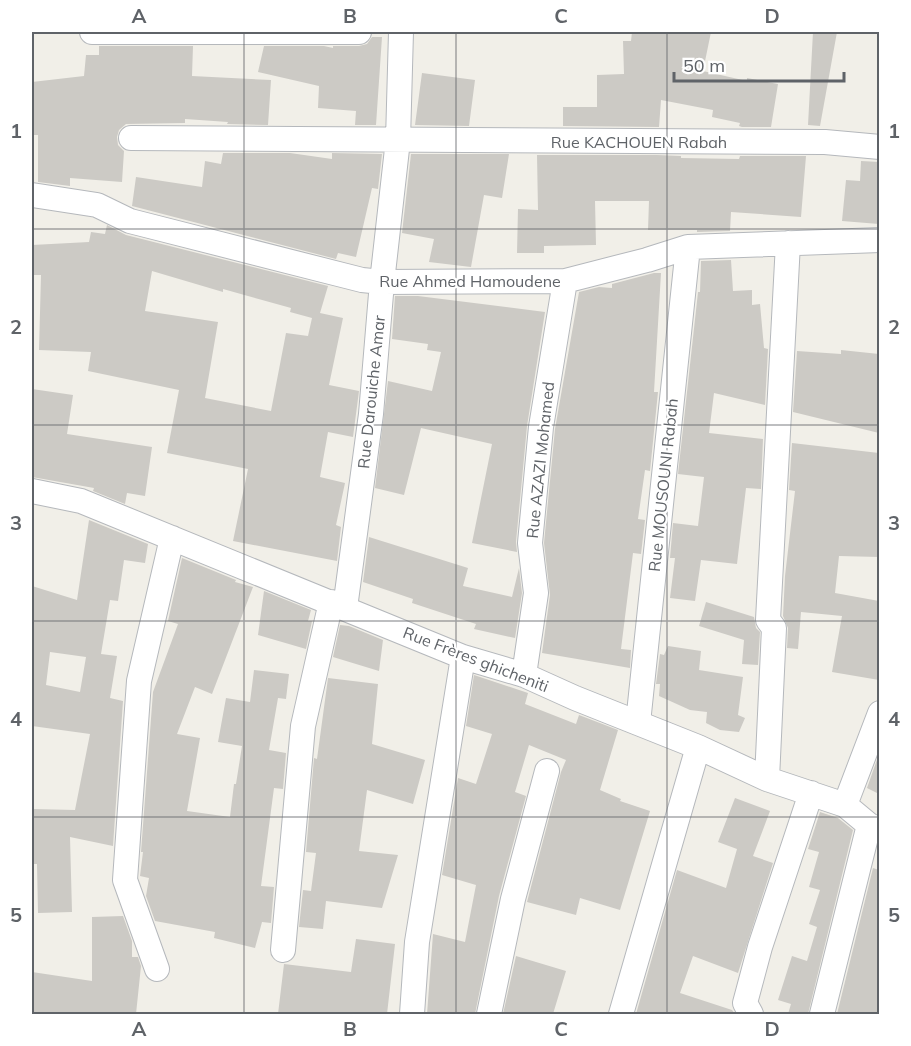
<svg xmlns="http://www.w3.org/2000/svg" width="911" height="1046" font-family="Mulish,sans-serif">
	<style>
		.building { fill: #cccac5; fill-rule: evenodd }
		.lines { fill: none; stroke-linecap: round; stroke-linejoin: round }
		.minor-casing { stroke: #b5b8bc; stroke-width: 26 }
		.minor { stroke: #fff; stroke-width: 24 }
		.grid { fill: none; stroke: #5f6368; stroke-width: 1.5; stroke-opacity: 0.55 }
		.labels { text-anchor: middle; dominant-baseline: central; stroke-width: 4.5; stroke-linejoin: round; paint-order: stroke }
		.street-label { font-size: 16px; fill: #5f6368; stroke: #fff }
		.neatline { fill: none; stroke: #5f6368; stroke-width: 2 }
		.grid-label { font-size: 20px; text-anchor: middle; font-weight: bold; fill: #5f6368 }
	</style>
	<rect width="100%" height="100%" fill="#f1efe8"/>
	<path class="building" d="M 632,32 L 711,32 L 703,71 L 747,81 L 747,78 L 778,84 L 771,127 L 742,127 L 739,126 L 740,123 L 712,117 L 713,110 L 661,100 L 659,127 L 563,126 L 563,107 L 597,107 L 597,75 L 624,74 L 623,41 L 631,41 Z
		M 813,32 L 837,32 L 820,126 L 808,125 Z
		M 372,37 L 382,37 L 376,125 L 355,125 L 356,111 L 318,108 L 319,86 L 258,72 L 264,46 L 324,46 L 333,48 L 333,46 L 359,46 L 367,44 Z
		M 99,46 L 193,46 L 192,76 L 271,80 L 268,125 L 227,124 L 228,122 L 185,119 L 185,123 L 126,124 L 119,130 L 117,137 L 118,145 L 124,151 L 122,182 L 70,178 L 70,186 L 38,182 L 38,135 L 34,135 L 32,82 L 84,76 L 86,55 L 99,55 Z
		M 422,73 L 475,80 L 469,126 L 415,125 Z
		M 223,153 L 290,153 L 332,159 L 332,153 L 382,154 L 378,189 L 372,188 L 356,257 L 338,253 L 336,259 L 132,206 L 136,177 L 202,187 L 205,161 L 221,164 Z
		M 411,154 L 509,154 L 502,198 L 484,195 L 471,267 L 429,262 L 434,239 L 402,233 Z
		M 537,155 L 657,155 L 681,156 L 681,158 L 739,159 L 740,156 L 806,156 L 801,217 L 731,212 L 730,231 L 697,232 L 697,230 L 648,230 L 649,201 L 595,201 L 596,245 L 544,246 L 544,253 L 517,253 L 518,209 L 538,210 Z
		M 861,161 L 879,162 L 879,224 L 842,221 L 846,180 L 860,181 Z
		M 107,225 L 126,235 L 328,286 L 320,313 L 343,318 L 329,385 L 359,391 L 353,437 L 328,432 L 320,477 L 345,483 L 336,525 L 341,527 L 337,561 L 233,541 L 248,469 L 167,453 L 179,390 L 88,371 L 91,352 L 39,350 L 41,275 L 32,275 L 32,245 L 89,242 L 91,232 L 105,234 ZM 152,271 L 223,292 L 223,289 L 291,308 L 290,312 L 312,318 L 308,336 L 286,333 L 271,411 L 205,398 L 218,322 L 145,311 Z
		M 731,260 L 733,291 L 752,290 L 752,305 L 760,304 L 764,348 L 768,349 L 765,405 L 714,393 L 709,433 L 763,439 L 761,489 L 746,488 L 737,564 L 701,560 L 695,601 L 670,598 L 675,558 L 670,558 L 673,523 L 698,526 L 704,477 L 678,474 L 698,292 L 700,292 L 701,261 Z
		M 654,273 L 661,273 L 654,392 L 658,392 L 650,471 L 645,470 L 638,519 L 645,520 L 641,554 L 633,553 L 621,649 L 631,650 L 630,668 L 542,653 L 550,595 L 544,543 L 555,429 L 579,292 L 599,287 L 612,288 L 612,284 Z
		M 395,296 L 418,296 L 545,312 L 527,426 L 516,542 L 517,552 L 472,543 L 492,444 L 421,428 L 404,495 L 375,488 L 388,381 L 432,391 L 441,352 L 427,350 L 428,344 L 392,339 Z
		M 841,350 L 879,354 L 879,433 L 793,412 L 797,351 L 841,354 Z
		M 32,389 L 73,395 L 67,434 L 152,447 L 145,496 L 127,493 L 125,504 L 93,491 L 94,488 L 32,477 Z
		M 792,443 L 879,453 L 879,497 L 877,522 L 879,522 L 879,557 L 839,556 L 835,593 L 879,601 L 879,680 L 832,672 L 842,616 L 801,612 L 798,649 L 787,648 L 788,628 L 783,616 L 785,576 L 795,491 L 789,490 Z
		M 89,520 L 148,544 L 145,563 L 124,560 L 118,601 L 110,600 L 101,654 L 117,656 L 110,698 L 123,701 L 113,846 L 70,837 L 72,912 L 38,913 L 37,864 L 32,864 L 32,809 L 75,810 L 90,734 L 32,726 L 32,586 L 77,600 ZM 50,652 L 86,657 L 80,692 L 46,685 Z
		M 369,537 L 468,568 L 463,586 L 512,597 L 519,568 L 522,593 L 515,638 L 474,629 L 476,624 L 412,603 L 413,599 L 363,582 Z
		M 182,558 L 236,580 L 235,582 L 253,587 L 212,694 L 195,687 L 177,734 L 200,738 L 187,811 L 230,817 L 234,784 L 236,784 L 242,746 L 218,742 L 226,698 L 250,702 L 254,670 L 289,674 L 286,699 L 278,698 L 269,750 L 286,753 L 283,789 L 274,788 L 261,886 L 274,887 L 271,923 L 262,922 L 255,948 L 214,938 L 215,932 L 155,921 L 146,896 L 149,878 L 140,876 L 143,852 L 141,852 L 153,692 L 178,624 L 168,621 Z
		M 264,591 L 311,610 L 308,621 L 312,621 L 306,649 L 258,635 Z
		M 706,602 L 754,617 L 756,628 L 760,632 L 758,665 L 742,664 L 744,640 L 699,626 Z
		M 340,625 L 349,626 L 383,640 L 379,671 L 333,657 Z
		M 668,646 L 701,651 L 699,670 L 743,677 L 738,715 L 745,718 L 739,732 L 720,730 L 706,723 L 707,712 L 690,710 L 659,696 L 660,684 L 656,684 L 660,654 L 664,655 Z
		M 474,675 L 528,693 L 525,704 L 576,724 L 579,715 L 618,730 L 600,790 L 621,799 L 620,801 L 650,811 L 620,910 L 580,898 L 576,915 L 527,902 L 561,772 L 566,760 L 529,745 L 515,792 L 526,796 L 499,896 L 475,1014 L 427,1014 L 433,934 L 465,942 L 476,885 L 442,875 L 458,778 L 476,784 L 492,734 L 466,726 Z
		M 328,678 L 378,684 L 372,744 L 425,760 L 413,804 L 367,790 L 359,851 L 398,855 L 382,908 L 326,901 L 323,929 L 299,927 L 303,890 L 311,891 L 316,853 L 306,852 L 314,758 L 317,759 Z
		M 879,754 L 879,794 L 867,788 Z
		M 735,798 L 770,811 L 753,856 L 773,863 L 738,973 L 693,956 L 680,993 L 732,1010 L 735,1014 L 636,1014 L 677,870 L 726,888 L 737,849 L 718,842 Z
		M 820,812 L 838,818 L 853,830 L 808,1014 L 788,1014 L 791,1004 L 778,1000 L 792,956 L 807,961 L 817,927 L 809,924 L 820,890 L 809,887 L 819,852 L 808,849 Z
		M 873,868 L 879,870 L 879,1014 L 837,1014 Z
		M 123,916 L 132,941 L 132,957 L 138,957 L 141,966 L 136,1014 L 32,1014 L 32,972 L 92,981 L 92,917 Z
		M 356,939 L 395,944 L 387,1014 L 278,1014 L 284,964 L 351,972 Z
		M 516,956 L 566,971 L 553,1014 L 503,1014 Z"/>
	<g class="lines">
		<defs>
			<path id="minor" d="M 92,32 L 359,32
				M 131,138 L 825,142 L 880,147
				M 32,195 L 97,205 L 130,221 L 362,280 L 382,282 L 565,281 L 647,260 L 688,247 L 880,240
				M 32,491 L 81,501 L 463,657 L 524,675 L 575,698 L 698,747 L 767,779 L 845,805 L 869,825 L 880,830
				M 345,608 L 371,414 L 382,282 L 398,140 L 401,32
				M 524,675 L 536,593 L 530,543 L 541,427 L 565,281
				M 638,723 L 688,247
				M 767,779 L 774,628 L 768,620 L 788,243
				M 845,805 L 880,713
				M 283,950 L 303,726 L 331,602
				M 157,969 L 125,880 L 139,681 L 172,538
				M 412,1014 L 417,942 L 463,657
				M 489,1014 L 513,899 L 547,771
				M 621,1014 L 698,747
				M 751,1014 L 745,1003 L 760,947 L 811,793
				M 822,1014 L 869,825"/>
		</defs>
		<use href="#minor" class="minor-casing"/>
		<use href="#minor" class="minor"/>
	</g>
	<path class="grid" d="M 244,32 L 244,1014M 456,32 L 456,1014M 667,32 L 667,1014M 32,229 L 880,229M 32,425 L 880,425M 32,621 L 880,621M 32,817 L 880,817"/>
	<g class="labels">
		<g class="street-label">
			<text x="639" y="142">Rue KACHOUEN Rabah</text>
			<text x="470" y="281">Rue Ahmed Hamoudene</text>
			<text transform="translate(371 392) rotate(-84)">Rue Darouiche Amar</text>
			<text transform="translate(540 460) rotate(-84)">Rue AZAZI Mohamed</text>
			<text transform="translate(663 485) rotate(-84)">Rue MOUSOUNI Rabah</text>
			<text transform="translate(476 659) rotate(21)">Rue Frères ghicheniti</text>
		</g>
	</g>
	<rect width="911" height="1046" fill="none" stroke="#ffffff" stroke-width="66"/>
	<path d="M674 72v9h170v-9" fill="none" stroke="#5f6368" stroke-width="3"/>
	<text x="683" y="72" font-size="18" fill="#5f6368" stroke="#ffffff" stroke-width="4.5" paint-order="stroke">50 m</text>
	<rect x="33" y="33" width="845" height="980" class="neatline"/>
	<g class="grid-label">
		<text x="139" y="23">A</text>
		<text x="350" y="23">B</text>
		<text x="561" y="23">C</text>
		<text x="772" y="23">D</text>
		<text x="16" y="138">1</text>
		<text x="894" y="138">1</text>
		<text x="16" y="334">2</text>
		<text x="894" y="334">2</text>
		<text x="16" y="530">3</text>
		<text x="894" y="530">3</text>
		<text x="16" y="726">4</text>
		<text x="894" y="726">4</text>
		<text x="16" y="922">5</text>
		<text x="894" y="922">5</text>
		<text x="139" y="1036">A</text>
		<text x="350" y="1036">B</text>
		<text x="561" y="1036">C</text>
		<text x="772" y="1036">D</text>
	</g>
</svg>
